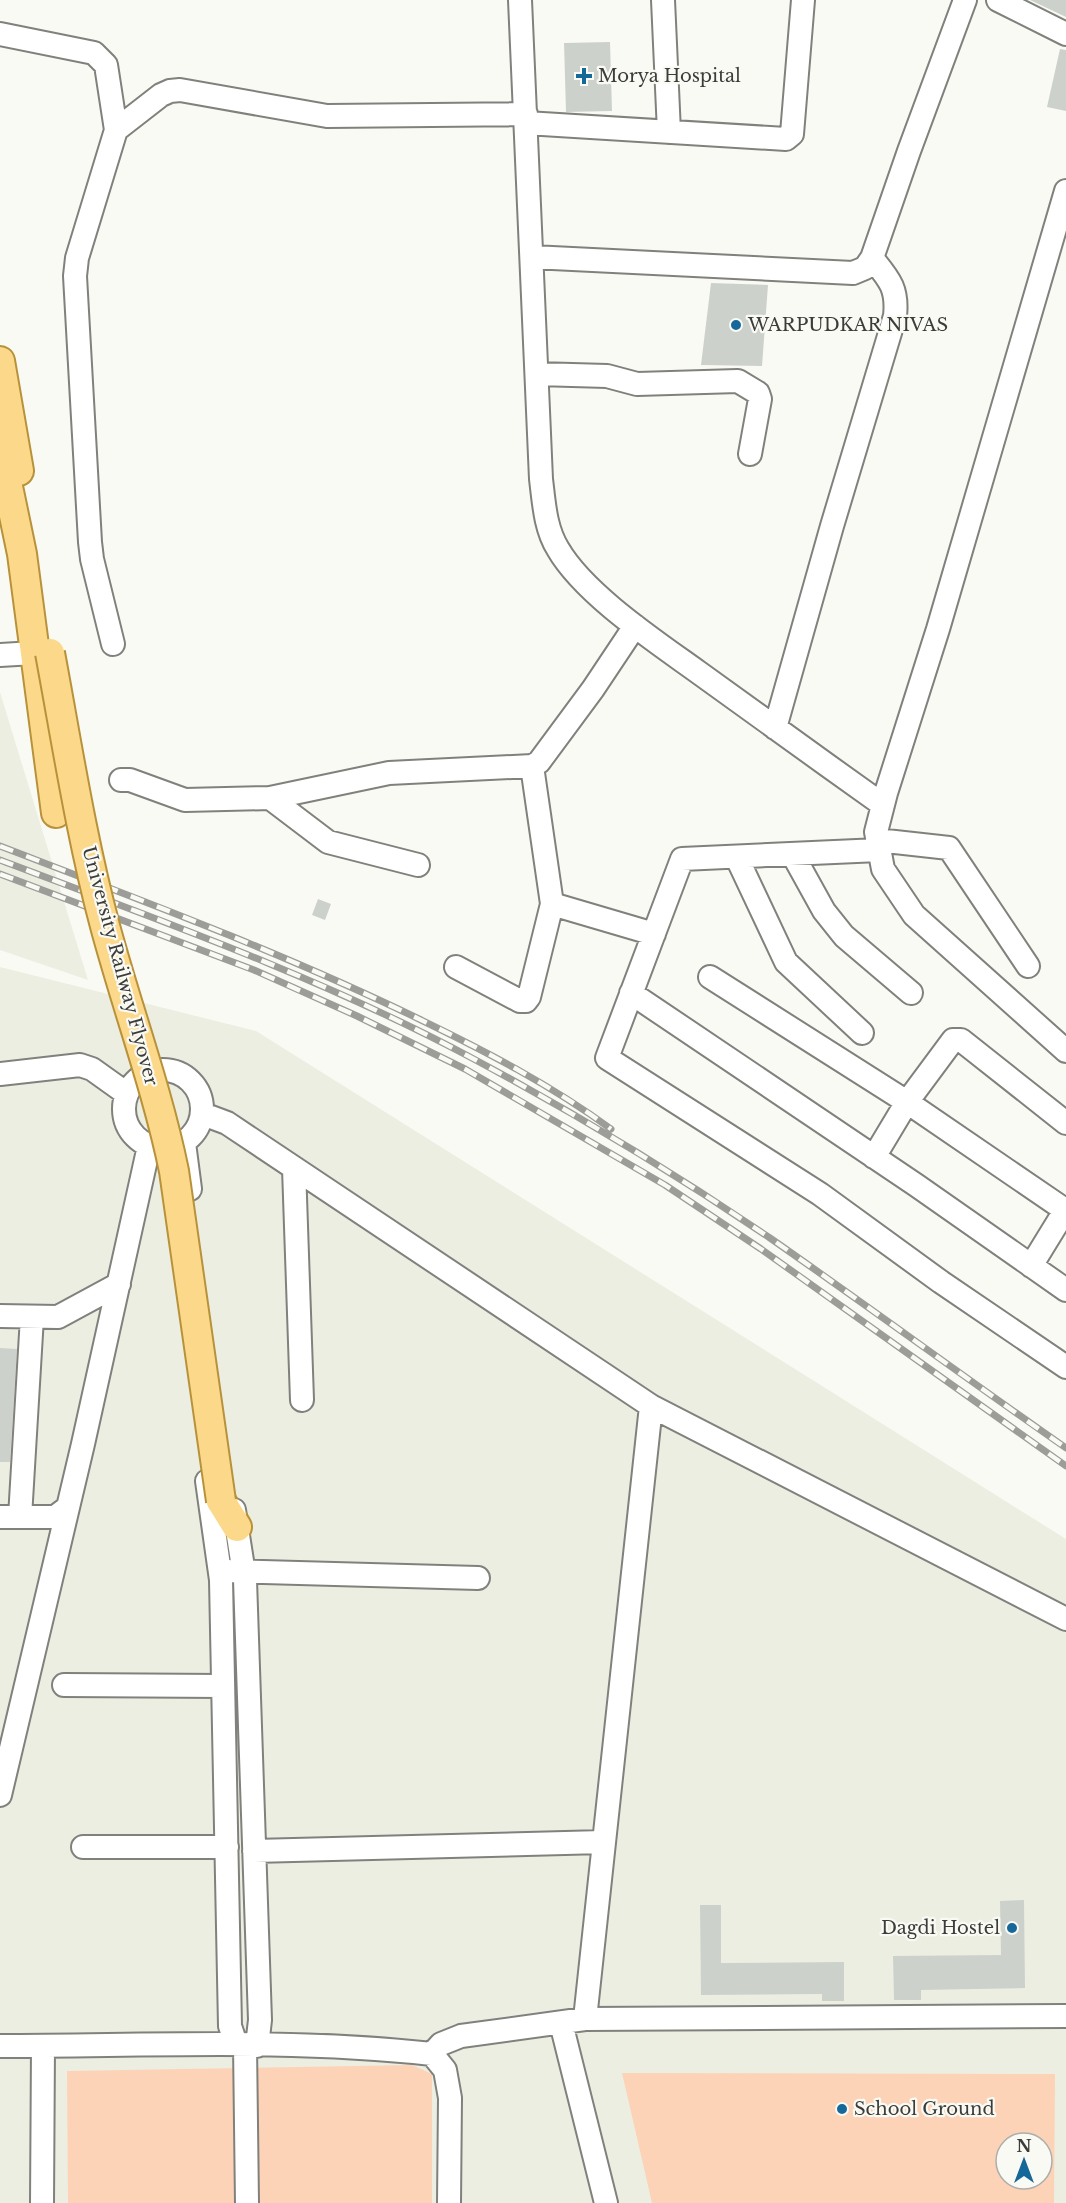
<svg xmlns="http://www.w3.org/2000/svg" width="1066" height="2203" font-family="'Libre Baskerville',serif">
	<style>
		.built { fill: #edeee2; fill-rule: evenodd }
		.green { fill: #fcd3b7; fill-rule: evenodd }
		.building { fill: #cdd1cc }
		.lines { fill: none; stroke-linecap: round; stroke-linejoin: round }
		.minor-casing { stroke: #80817c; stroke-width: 26 }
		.major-casing { stroke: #b8923b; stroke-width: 32 }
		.minor { stroke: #fff; stroke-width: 22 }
		.major { stroke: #fcd98a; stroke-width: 28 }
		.rail-casing { stroke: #9c9c98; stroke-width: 7 }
		.rail { stroke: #f9faf4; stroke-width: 4.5; stroke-dasharray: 14; stroke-linecap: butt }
		.major-bridge-casing { stroke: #b8923b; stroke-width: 32; stroke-linecap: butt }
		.major-bridge { stroke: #fcd98a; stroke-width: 28 }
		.poi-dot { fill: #156899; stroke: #f9faf4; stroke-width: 2 }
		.labels { text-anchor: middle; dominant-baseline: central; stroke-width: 4.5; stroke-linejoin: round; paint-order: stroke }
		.poi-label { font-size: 18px; fill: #3c3c3a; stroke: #f9faf4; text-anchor: start }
		.street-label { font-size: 18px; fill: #3c3c3a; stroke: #f9faf4 }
	</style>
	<rect width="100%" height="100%" fill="#f9faf4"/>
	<path class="built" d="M 0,692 L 14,738 L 88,980 L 0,950 Z
		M 0,967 L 256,1031 L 1066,1539 L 1066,2203 L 0,2203 ZM 1006,2143 L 1042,2143 L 1042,2179 L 1006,2179 Z"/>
	<path class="green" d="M 412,2065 L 432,2074 L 432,2203 L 68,2203 L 67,2071 Z
		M 622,2073 L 1055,2074 L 1054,2203 L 652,2203 ZM 1006,2143 L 1042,2143 L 1042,2179 L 1006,2179 Z"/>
	<path class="building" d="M 1030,0 L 1066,0 L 1066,17 Z
		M 610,42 L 612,111 L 566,112 L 564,43 Z
		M 1060,49 L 1066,50 L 1066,111 L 1047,107 Z
		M 711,283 L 768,285 L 762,366 L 701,365 Z
		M 318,899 L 331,904 L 325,920 L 312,915 Z
		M 0,1348 L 17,1349 L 10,1462 L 0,1462 Z
		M 1024,1900 L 1025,1988 L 921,1990 L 921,2000 L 894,2000 L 893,1956 L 1001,1955 L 1000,1901 Z
		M 700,1905 L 721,1905 L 721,1963 L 844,1962 L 844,2001 L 822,2001 L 822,1994 L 701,1995 Z"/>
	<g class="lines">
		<defs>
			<path id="minor" d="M 520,0 L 541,479 C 544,503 545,528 558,549 C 584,594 655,641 698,672 C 759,716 821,761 883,805
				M 663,0 L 669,132
				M 998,0 L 1066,34
				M 0,34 L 94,53 L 106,65 L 116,130 L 77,258 L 75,276 L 90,542 L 92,559 L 113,644
				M 526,123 L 786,139 L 792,134 L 803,0
				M 116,130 L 161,95 L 170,91 L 180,90 L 327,116 L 526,114
				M 1066,191 L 938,629 L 886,793 L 876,832 L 883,869 L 914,915 L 1066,1051
				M 532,257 L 853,273 L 865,268 L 872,258 L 909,151 L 965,0
				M 537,374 L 607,376 L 637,384 L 738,381 L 758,393 L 760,399 L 750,454
				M 0,655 L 34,653
				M 775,728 L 832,526 L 895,316 C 898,288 889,279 872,258
				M 121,780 L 130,780 L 185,800 L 270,798 L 389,773 L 532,766 L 539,762 L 593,689 L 635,626
				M 270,798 L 328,842 L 418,865
				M 877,840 L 949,848 L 1028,966
				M 879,850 L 682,859 L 607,1058 L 820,1194 L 941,1282 L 1066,1367
				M 793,855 L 824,911 L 844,936 L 911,993
				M 737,858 L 786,962 L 862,1033
				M 552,904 L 654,934
				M 456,967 L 520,1001 L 526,1001 L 529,997 L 552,904 L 532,766
				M 710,977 L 907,1102 L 1065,1210
				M 631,993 L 916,1185 L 1066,1290
				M124 1109a39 39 0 1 1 78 0a39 39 0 1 1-78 0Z
				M 0,1074 L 80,1065 L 92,1069 L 127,1094
				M 203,1114 L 227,1123 L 651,1406 L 1066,1619
				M 184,1143 L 190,1189
				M 874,1157 L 907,1102 L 953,1040 L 961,1040 L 1066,1123
				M 294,1168 L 302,1400
				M 1031,1266 L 1066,1209
				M 0,1316 L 58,1317 L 119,1284
				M 207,1481 L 221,1580 L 230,2026 L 236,2044
				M 234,1510 L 245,1580 L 260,2020 L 257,2046
				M 0,1517 L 55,1517 L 67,1508
				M 20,1517 L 32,1317
				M 231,1571 L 478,1578
				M 64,1685 L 223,1686
				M 0,1795 L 83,1444 L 149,1146
				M 83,1847 L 227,1847
				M 254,1851 L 603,1842
				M 585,2019 L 651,1406
				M 561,2023 L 606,2203
				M 245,2045 L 247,2203
				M 0,2046 C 143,2046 289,2038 432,2054 L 445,2070 L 450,2098 L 449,2203
				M 432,2054 L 441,2044 L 461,2036 L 585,2019 L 1066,2016
				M 42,2203 L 43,2046"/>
			<path id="major" d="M 0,361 L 19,471
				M 0,448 L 22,554 L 56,813
				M 221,1501 L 237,1527"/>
		</defs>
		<use href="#minor" class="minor-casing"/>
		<use href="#major" class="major-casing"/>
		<use href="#minor" class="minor"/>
		<use href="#major" class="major"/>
		<defs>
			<path id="rail" d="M 0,846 C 141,900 283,953 419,1019 C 485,1051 551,1085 611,1129
				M 0,860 C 159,920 320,977 470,1057 C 573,1112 674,1173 770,1238 C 869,1307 967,1379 1066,1448
				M 0,874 L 254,970 L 357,1016 L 465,1069 L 665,1185 L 761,1249 L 1066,1466"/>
		</defs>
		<use href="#rail" class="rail-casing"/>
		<use href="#rail" class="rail"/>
		<defs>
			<path id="major-bridge" d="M 50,653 C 67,744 81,836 105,926 C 127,1008 157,1088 174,1171 L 221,1501"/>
		</defs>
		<use href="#major-bridge" class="major-bridge-casing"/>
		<use href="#major-bridge" class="major-bridge"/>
	</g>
	<g class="poi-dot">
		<path d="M581 67h6v6h6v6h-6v6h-6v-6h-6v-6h6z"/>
		<circle cx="736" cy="325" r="6"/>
		<circle cx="1012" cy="1928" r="6"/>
		<circle cx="842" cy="2109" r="6"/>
	</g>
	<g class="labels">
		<g class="poi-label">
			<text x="598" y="76">Morya Hospital</text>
			<text x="748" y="325">WARPUDKAR NIVAS</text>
			<text x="1000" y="1928" text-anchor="end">Dagdi Hostel</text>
			<text x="854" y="2109">School Ground</text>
		</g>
		<g class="street-label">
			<text transform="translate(120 966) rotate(75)">University Railway Flyover</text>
		</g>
	</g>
	<g transform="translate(1024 2161)"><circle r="28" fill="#f9faf4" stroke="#adaeaa" stroke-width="1.5"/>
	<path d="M0-4.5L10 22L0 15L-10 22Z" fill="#156899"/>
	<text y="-9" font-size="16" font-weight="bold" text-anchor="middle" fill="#3c3c3a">N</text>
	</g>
</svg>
